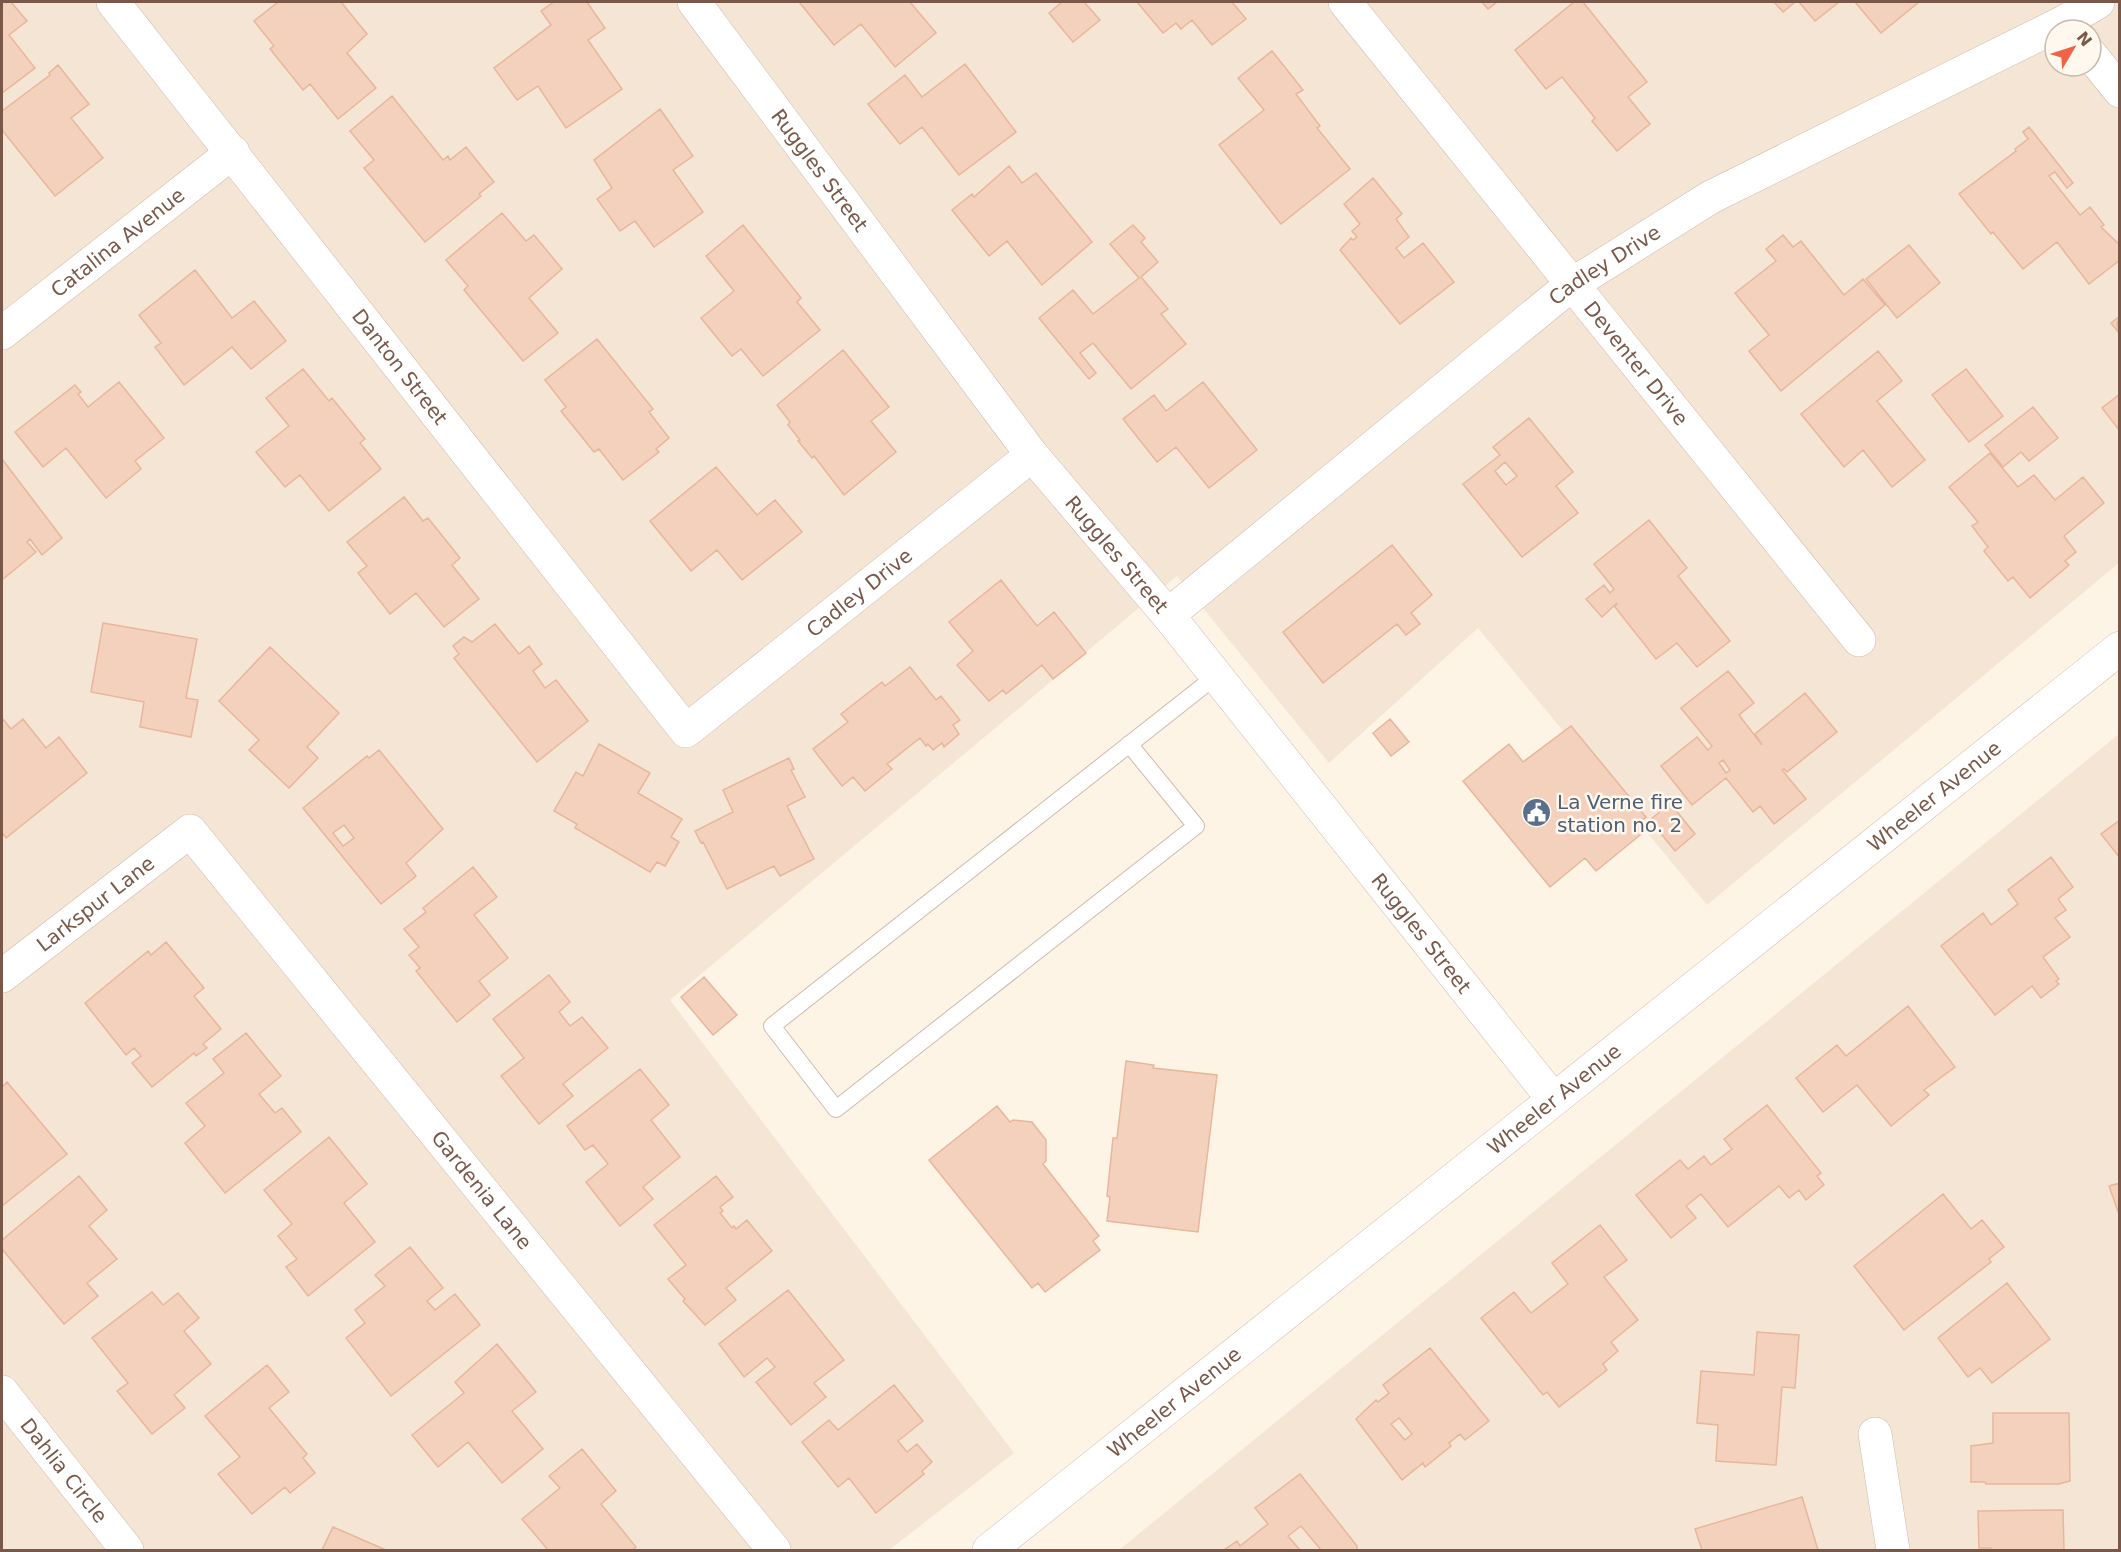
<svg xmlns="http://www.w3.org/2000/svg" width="2121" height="1552" font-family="'DejaVu Sans',sans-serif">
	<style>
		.residential { fill: #f5e5d4; fill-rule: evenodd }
		.building { fill: #f4d1bc; stroke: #e8b69c; stroke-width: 1.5; fill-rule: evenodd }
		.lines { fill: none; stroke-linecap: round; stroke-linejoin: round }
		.service-casing { stroke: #d0baab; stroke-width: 18 }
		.minor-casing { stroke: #d0baab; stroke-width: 34 }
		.secondary-casing { stroke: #d6bcab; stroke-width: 34 }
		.service { stroke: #fff; stroke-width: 16 }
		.minor { stroke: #fff; stroke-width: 33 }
		.secondary { stroke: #fff; stroke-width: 33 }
		.labels { text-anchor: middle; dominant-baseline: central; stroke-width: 5; stroke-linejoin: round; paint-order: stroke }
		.street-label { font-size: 20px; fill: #795849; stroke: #fff8ee }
		.service-label { font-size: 20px; fill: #4e5e75; stroke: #fff8ee; text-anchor: start }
	</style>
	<rect width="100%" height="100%" fill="#fdf4e6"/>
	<path class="residential" d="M 2,2 L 2119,2 L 2119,563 L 1707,905 L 1478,628 L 1329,763 L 1177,576 L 670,1000 L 1014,1453 L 889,1550 L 2,1550 ZM 2055,30 L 2091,30 L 2091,66 L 2055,66 Z
		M 2119,734 L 2119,1550 L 1119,1550 Z"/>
	<path class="building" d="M 2,2 L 11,2 L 27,21 L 9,35 L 35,68 L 2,93 Z
		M 278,2 L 341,2 L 367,34 L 347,53 L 376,88 L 338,119 L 310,84 L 303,90 L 270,49 L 274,46 L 254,21 Z
		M 554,2 L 587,2 L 605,28 L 588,40 L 622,89 L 566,128 L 538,86 L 517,100 L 494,68 L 551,25 L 541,11 Z
		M 799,2 L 910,2 L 936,33 L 895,67 L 861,24 L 834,45 Z
		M 1062,2 L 1084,2 L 1100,20 L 1073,42 L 1049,13 Z
		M 1137,2 L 1232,2 L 1246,19 L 1212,45 L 1192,20 L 1181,29 L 1176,23 L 1163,33 Z
		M 1482,2 L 1497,2 L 1488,9 Z
		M 1574,2 L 1583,2 L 1647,82 L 1628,97 L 1650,124 L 1617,151 L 1592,121 L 1595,118 L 1562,77 L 1546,89 L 1515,50 Z
		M 1774,2 L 1795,2 L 1783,12 Z
		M 1799,2 L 1839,2 L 1815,21 Z
		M 1855,2 L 1919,2 L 1881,33 Z
		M 1272,51 L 1303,90 L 1296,94 L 1320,126 L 1317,128 L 1350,169 L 1281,224 L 1219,145 L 1264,110 L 1238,78 Z
		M 965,64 L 1016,132 L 959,175 L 922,127 L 900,144 L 868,104 L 905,75 L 922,97 Z
		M 58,65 L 89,104 L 71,118 L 103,158 L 55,196 L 2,130 L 2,111 L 50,75 L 49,73 Z
		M 392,96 L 443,160 L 448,156 L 450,160 L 466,147 L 494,182 L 479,194 L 481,196 L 425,242 L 364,168 L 374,160 L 350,131 Z
		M 660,109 L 693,156 L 673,170 L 703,212 L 654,247 L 635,221 L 620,231 L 597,199 L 612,188 L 594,160 Z
		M 2029,127 L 2073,183 L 2067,188 L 2055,172 L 2049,176 L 2080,215 L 2090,207 L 2104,225 L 2101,227 L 2120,245 L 2120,260 L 2089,284 L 2057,242 L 2023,269 L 1993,232 L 1991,234 L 1959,194 L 2016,151 L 2015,149 L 2028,139 L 2023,132 Z
		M 1009,166 L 1022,183 L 1036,173 L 1092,242 L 1042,285 L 1007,241 L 989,256 L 952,210 L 972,194 L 974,197 Z
		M 1373,178 L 1402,214 L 1396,219 L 1409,237 L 1396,248 L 1404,258 L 1423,243 L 1454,282 L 1400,324 L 1340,250 L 1351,238 L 1353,240 L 1357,237 L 1352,231 L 1360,224 L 1344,204 Z
		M 502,213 L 526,241 L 534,235 L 562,269 L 529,298 L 558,333 L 523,361 L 464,290 L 468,286 L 446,260 Z
		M 743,225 L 801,298 L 797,302 L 820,330 L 763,376 L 741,349 L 732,356 L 701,318 L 734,291 L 706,256 Z
		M 1133,225 L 1145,238 L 1141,242 L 1158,262 L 1141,277 L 1168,309 L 1161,314 L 1186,344 L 1131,389 L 1093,343 L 1080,353 L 1096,373 L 1089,379 L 1039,318 L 1073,290 L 1093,314 L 1139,278 L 1110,244 Z
		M 1783,235 L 1793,247 L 1801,241 L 1844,295 L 1863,279 L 1885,305 L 1781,391 L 1749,351 L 1769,335 L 1735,293 L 1776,261 L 1766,249 Z
		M 1909,245 L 1940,283 L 1897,318 L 1866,279 Z
		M 195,270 L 232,318 L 254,301 L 286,341 L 251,369 L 232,347 L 184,385 L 155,347 L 161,343 L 139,315 Z
		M 2120,316 L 2117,324 L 2120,334 L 2111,323 Z
		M 597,339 L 653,409 L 649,412 L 669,438 L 656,449 L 659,452 L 623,480 L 599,449 L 594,452 L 561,411 L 566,407 L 545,380 Z
		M 843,350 L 889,407 L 871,421 L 896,452 L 844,495 L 814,456 L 812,458 L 798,441 L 800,440 L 788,425 L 790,422 L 777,405 Z
		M 1878,351 L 1902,381 L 1877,401 L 1925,460 L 1892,487 L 1863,450 L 1844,467 L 1801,414 Z
		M 303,369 L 329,401 L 332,398 L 365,439 L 360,443 L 381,469 L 329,511 L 300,475 L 285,487 L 256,452 L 289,426 L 266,398 Z
		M 1966,369 L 2003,416 L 1969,442 L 1932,395 Z
		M 119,382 L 164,438 L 135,461 L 141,469 L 106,498 L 66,448 L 43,467 L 15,432 L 75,385 L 81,392 L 78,394 L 88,407 Z
		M 1203,382 L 1257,450 L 1209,488 L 1176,447 L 1157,462 L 1123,419 L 1154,395 L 1166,411 Z
		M 2120,394 L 2120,431 L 2102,408 Z
		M 2033,407 L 2058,438 L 2029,461 L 2021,452 L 2003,467 L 1985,445 Z
		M 1529,418 L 1573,472 L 1556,486 L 1578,513 L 1522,557 L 1463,484 L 1500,455 L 1493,447 ZM 1505,462 L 1517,476 L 1506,485 L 1495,471 Z
		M 1990,453 L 2018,487 L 2034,475 L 2055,500 L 2083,477 L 2104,503 L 2064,536 L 2076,552 L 2065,561 L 2069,565 L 2030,598 L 2013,577 L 2008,581 L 1984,551 L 1988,547 L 1972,526 L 1978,522 L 1949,487 Z
		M 2,459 L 62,538 L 42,555 L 30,539 L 27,542 L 36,552 L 2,580 Z
		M 716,467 L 757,515 L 775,500 L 802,532 L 742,580 L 717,550 L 691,571 L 650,521 Z
		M 404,497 L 423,521 L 428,518 L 460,558 L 452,565 L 479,599 L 444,627 L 416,593 L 390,614 L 358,573 L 367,566 L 347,542 Z
		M 1649,520 L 1687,568 L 1678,576 L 1730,641 L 1697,667 L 1677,643 L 1656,659 L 1615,607 L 1617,603 L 1602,617 L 1586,599 L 1604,585 L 1610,593 L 1614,589 L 1594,564 Z
		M 1392,545 L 1432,595 L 1411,613 L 1420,624 L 1406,635 L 1397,624 L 1323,683 L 1283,632 Z
		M 1001,580 L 1037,626 L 1054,612 L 1086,653 L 1053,679 L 1042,665 L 1006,694 L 1003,690 L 989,701 L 957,665 L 973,651 L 949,622 Z
		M 103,623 L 197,639 L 186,698 L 198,700 L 191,737 L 140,727 L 144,702 L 91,692 Z
		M 495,624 L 519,654 L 529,646 L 542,664 L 533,671 L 545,688 L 556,680 L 588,721 L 537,762 L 454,658 L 459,654 L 453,646 L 464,637 L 472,642 Z
		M 270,647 L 339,713 L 307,747 L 318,758 L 289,788 L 249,750 L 259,740 L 219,701 Z
		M 910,667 L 936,700 L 941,696 L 960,720 L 953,725 L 959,734 L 944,747 L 942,743 L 933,750 L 928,744 L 926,746 L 920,738 L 887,764 L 892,769 L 865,791 L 853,777 L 842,786 L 813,749 L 848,722 L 841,714 L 882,682 L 885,686 Z
		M 1728,671 L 1754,703 L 1739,715 L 1762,745 L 1755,734 L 1805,693 L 1837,732 L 1787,772 L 1784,769 L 1782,770 L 1806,799 L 1774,824 L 1760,806 L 1753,812 L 1726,778 L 1692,805 L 1661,766 L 1697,737 L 1708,750 L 1712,746 L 1681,708 ZM 1723,760 L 1730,770 L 1726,773 L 1719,763 Z
		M 2,718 L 11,729 L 23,719 L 46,748 L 59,737 L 87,773 L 6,838 L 2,833 Z
		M 1390,719 L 1409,742 L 1391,756 L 1373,733 Z
		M 1571,726 L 1646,817 L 1638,823 L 1645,831 L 1596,871 L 1585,858 L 1550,887 L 1463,781 L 1509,744 L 1523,762 Z
		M 599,744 L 650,773 L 638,793 L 682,819 L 671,837 L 679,842 L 665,866 L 657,862 L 650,872 L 575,828 L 577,824 L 554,811 L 576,772 L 583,776 Z
		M 379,750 L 443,829 L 406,863 L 416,876 L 381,904 L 303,808 L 367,756 L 369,758 ZM 344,825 L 354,838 L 343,846 L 333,833 Z
		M 789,758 L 794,769 L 791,770 L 805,797 L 787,806 L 814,859 L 780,876 L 774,866 L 727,889 L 703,842 L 701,843 L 695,831 L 733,812 L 723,790 Z
		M 1670,803 L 1695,834 L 1675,851 L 1650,820 Z
		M 2120,820 L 2120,858 L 2101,834 Z
		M 2051,857 L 2073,887 L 2058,899 L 2066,910 L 2055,918 L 2070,937 L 2043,957 L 2059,979 L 2056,981 L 2059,984 L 2041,998 L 2032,986 L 1995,1015 L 1941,946 L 1983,913 L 1991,925 L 2018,904 L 2008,890 Z
		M 473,867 L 497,897 L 474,915 L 508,958 L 479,981 L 490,995 L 457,1022 L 416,971 L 420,968 L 409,955 L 419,947 L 404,929 L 426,912 L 423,908 Z
		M 166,942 L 204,988 L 194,996 L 221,1029 L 203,1044 L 207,1048 L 196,1056 L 194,1053 L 152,1087 L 132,1063 L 141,1056 L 134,1048 L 126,1055 L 85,1003 L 148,951 L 151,955 Z
		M 549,975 L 570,1002 L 559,1012 L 570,1026 L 582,1017 L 608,1048 L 563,1084 L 573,1096 L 539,1124 L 501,1076 L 524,1058 L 493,1019 Z
		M 704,977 L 737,1015 L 713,1035 L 681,997 Z
		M 1908,1006 L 1955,1067 L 1924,1090 L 1929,1095 L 1891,1126 L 1857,1085 L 1823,1112 L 1796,1078 L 1837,1045 L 1846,1056 Z
		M 246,1033 L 281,1076 L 259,1094 L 275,1113 L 282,1108 L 301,1132 L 225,1193 L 185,1143 L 205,1126 L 186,1103 L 224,1073 L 213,1059 Z
		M 1126,1061 L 1154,1065 L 1153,1068 L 1217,1075 L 1198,1232 L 1107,1221 L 1110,1197 L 1107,1196 L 1113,1138 L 1117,1138 Z
		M 640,1069 L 669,1105 L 651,1120 L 680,1157 L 643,1187 L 653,1199 L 620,1226 L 586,1182 L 608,1164 L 593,1145 L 585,1150 L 567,1126 Z
		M 7,1082 L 67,1154 L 2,1206 L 2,1087 Z
		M 1767,1105 L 1821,1173 L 1817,1176 L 1824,1185 L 1806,1200 L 1799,1190 L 1789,1198 L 1779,1186 L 1728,1227 L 1701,1194 L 1686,1206 L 1696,1218 L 1671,1238 L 1636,1195 L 1680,1160 L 1688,1169 L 1704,1156 L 1711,1165 L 1732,1149 L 1724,1139 Z
		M 997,1106 L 1010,1122 L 1013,1120 L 1032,1122 L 1046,1140 L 1046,1161 L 1043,1164 L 1099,1236 L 1093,1241 L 1100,1250 L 1045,1292 L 1038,1283 L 1032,1288 L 929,1160 Z
		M 329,1137 L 367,1184 L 344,1203 L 375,1242 L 308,1296 L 286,1267 L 297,1259 L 278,1236 L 292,1224 L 264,1190 Z
		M 79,1176 L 107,1210 L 89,1226 L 117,1259 L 87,1283 L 98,1296 L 64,1324 L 2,1249 L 2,1240 Z
		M 716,1176 L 733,1197 L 720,1207 L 723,1211 L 720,1213 L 732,1228 L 734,1226 L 736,1229 L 747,1220 L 772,1251 L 726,1288 L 736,1300 L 705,1325 L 683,1301 L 685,1299 L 668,1279 L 686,1265 L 654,1225 Z
		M 2120,1183 L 2120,1217 L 2109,1186 Z
		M 1943,1194 L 1971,1229 L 1982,1220 L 2004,1247 L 1989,1259 L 1991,1262 L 1904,1330 L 1854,1266 Z
		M 1600,1225 L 1627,1260 L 1604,1277 L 1638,1320 L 1611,1342 L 1618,1351 L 1603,1364 L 1607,1370 L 1559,1407 L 1547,1392 L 1543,1395 L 1481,1318 L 1514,1292 L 1531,1313 L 1568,1284 L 1552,1263 Z
		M 410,1247 L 443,1288 L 427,1301 L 435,1310 L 455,1294 L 480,1325 L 391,1396 L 346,1338 L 365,1323 L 355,1310 L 385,1286 L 375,1275 Z
		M 2007,1283 L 2050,1339 L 1992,1383 L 1980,1368 L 1968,1377 L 1938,1338 Z
		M 788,1290 L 844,1360 L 814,1383 L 826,1397 L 791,1425 L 756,1382 L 775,1367 L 767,1358 L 744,1377 L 719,1344 Z
		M 152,1292 L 163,1305 L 178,1293 L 199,1318 L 184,1331 L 211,1364 L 174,1395 L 185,1408 L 152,1434 L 117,1391 L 128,1383 L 92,1338 Z
		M 1757,1332 L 1799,1335 L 1795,1388 L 1782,1387 L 1776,1465 L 1716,1461 L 1718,1425 L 1697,1423 L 1701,1371 L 1754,1375 Z
		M 497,1344 L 536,1392 L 512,1411 L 543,1449 L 502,1483 L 468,1442 L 438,1467 L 412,1435 L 464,1393 L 455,1382 Z
		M 1430,1348 L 1489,1421 L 1465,1440 L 1460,1434 L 1449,1443 L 1451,1446 L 1425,1467 L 1423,1463 L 1402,1480 L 1356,1419 L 1376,1400 L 1378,1402 L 1389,1393 L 1383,1385 ZM 1399,1418 L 1412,1434 L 1405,1440 L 1391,1424 Z
		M 267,1365 L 289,1392 L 269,1408 L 307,1454 L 303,1458 L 315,1473 L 290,1493 L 285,1487 L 252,1514 L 218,1474 L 240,1457 L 205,1416 Z
		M 894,1385 L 923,1421 L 898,1441 L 907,1452 L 917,1444 L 932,1462 L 922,1471 L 924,1474 L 876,1513 L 849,1478 L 838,1487 L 802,1442 L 829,1420 L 838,1430 Z
		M 1993,1413 L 2069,1413 L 2070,1481 L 2059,1484 L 1986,1484 L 1985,1482 L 1971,1482 L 1971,1446 L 1993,1443 Z
		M 582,1449 L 616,1491 L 601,1504 L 636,1547 L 632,1550 L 548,1550 L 522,1519 L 560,1488 L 549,1476 Z
		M 1300,1474 L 1357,1546 L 1357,1550 L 1321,1550 L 1301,1526 L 1288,1536 L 1300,1550 L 1224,1550 L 1237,1541 L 1240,1546 L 1268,1524 L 1255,1508 Z
		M 1802,1497 L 1818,1550 L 1702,1550 L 1695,1529 Z
		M 2063,1510 L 2064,1550 L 1991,1550 L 1991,1548 L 1979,1548 L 1978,1511 Z
		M 333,1527 L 386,1550 L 322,1550 Z"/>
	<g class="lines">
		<defs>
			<path id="service" d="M 1129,744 L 1196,826 L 836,1109 L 772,1026 C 920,910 1068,792 1216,676"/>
			<g id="minor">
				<path id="s1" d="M 113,2 L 686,731 L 1032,455"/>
				<path id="s2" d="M 694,2 L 1032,455 L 1168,615 L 1553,1099"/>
				<path id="s3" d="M 1345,2 L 1859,640"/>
				<path d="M 2091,55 L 2120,91"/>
				<path id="s4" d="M 2,333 L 233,152"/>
				<path id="s5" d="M 1168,615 L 1571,285 L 1711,197 L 2064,22 L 2098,2"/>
				<path id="s6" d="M 2,976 L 190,831 L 774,1550"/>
				<path id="s7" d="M 2,1392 L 127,1550"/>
				<path d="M 1875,1434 L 1893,1550"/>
			</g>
			<g id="secondary">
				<path id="s8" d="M 989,1550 L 2120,648"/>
			</g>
		</defs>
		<use href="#service" class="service-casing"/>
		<use href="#minor" class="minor-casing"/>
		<use href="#secondary" class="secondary-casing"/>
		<use href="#service" class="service"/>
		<use href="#minor" class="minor"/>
		<use href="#secondary" class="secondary"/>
	</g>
	<defs>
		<symbol id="civic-disc" viewBox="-11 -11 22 22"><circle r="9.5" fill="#5c6f8a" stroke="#fff8ee"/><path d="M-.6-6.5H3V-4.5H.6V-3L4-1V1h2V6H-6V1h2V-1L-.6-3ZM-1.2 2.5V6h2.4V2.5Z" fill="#fff"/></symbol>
	</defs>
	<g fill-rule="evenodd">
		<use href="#civic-disc" x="1520" y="796" width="33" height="33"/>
	</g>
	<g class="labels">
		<g class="street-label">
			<text stroke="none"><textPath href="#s2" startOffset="210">Ruggles Street</textPath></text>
			<text stroke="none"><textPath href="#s4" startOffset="147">Catalina Avenue</textPath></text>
			<text stroke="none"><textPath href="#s5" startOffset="560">Cadley Drive</textPath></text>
			<text stroke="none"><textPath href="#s3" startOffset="464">Deventer Drive</textPath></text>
			<text stroke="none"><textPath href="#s1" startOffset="464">Danton Street</textPath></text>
			<text stroke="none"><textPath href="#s2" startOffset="696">Ruggles Street</textPath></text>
			<text stroke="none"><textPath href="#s1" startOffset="1149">Cadley Drive</textPath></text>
			<text stroke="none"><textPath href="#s8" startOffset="1209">Wheeler Avenue</textPath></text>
			<text stroke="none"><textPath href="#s6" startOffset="118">Larkspur Lane</textPath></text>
			<text stroke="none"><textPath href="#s2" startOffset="1182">Ruggles Street</textPath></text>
			<text stroke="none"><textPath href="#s8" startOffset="723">Wheeler Avenue</textPath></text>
			<text stroke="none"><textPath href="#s6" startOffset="700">Gardenia Lane</textPath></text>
			<text stroke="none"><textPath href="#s8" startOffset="237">Wheeler Avenue</textPath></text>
			<text stroke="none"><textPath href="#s7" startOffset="100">Dahlia Circle</textPath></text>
		</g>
		<g class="service-label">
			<text x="1557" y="802">La Verne fire<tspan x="1557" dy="23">station no. 2</tspan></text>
		</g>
	</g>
	<rect width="2121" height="1552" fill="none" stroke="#795849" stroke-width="6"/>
	<g transform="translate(2073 48) rotate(51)"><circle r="28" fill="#fff8ee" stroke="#c9b8ac" stroke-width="1.5"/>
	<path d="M0-4.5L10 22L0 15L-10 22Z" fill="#ed6546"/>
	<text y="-9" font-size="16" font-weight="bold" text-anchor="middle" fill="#795849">N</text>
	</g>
</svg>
